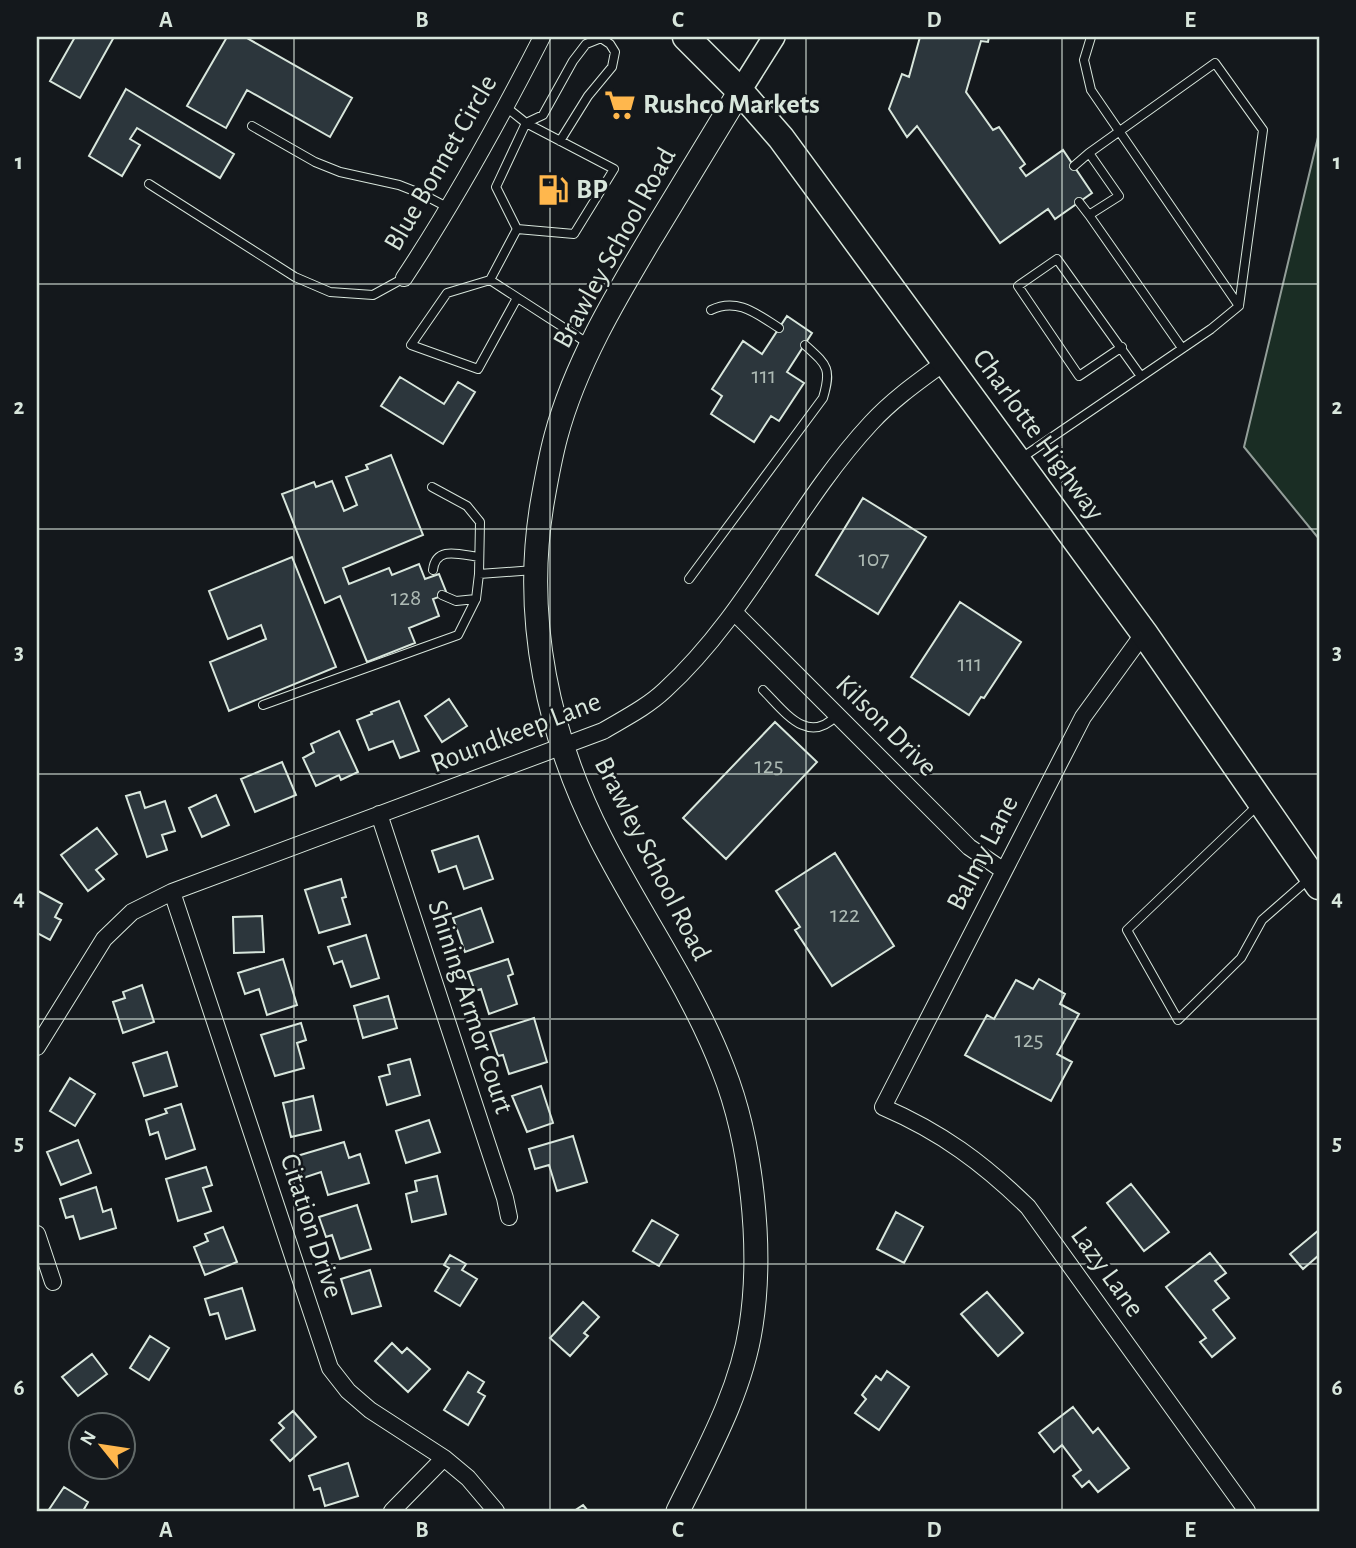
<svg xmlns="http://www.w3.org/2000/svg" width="1356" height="1548" font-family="'Alegreya Sans',sans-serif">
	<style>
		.green { fill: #1a2d24; stroke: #939e99; stroke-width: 2 }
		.building { fill: #2c363c; stroke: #d8e6dc; stroke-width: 2 }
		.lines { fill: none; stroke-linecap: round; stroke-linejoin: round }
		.service-casing { stroke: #d8e6dc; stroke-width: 10 }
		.minor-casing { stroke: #d8e6dc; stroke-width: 18 }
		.tertiary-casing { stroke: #d8e6dc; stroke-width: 24 }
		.secondary-casing { stroke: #d8e6dc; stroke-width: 25 }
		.primary-casing { stroke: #d8e6dc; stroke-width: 29 }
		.service { stroke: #14181c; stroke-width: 8 }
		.minor { stroke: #14181c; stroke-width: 16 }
		.tertiary { stroke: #14181c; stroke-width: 21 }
		.secondary { stroke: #14181c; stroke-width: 23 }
		.primary { stroke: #14181c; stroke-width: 26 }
		.grid { fill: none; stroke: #d8e6dc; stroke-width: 2; stroke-opacity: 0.55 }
		.labels { text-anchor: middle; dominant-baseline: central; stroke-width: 5; stroke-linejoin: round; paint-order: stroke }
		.number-label { font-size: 24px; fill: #adbab4 }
		.poi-label { font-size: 28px; font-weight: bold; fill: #d8e6dc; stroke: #14181c; text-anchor: start }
		.street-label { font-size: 28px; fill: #d8e6dc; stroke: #14181c }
		.neatline { fill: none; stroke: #d8e6dc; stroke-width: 2.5 }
		.grid-label { font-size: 23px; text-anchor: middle; font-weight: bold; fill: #d8e6dc }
	</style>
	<rect width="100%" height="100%" fill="#14181c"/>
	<path class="green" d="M 1319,133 L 1319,539 L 1244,447 Z"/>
	<path class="building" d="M 75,37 L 114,37 L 80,98 L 50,81 Z
		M 227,37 L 245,37 L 352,98 L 330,137 L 247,90 L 226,128 L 187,106 Z
		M 920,37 L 989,37 L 988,42 L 981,41 L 966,92 L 993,130 L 999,127 L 1025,164 L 1020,168 L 1026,176 L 1063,150 L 1092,193 L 1055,219 L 1048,209 L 1000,243 L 917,126 L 907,137 L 889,109 L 902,74 L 909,77 Z
		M 126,89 L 234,154 L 220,178 L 137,128 L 130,139 L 140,145 L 122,176 L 89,156 Z
		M 787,316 L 812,333 L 787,372 L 804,383 L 779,421 L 771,416 L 754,442 L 711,414 L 722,396 L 712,389 L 743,341 L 762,354 Z
		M 400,377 L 444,404 L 458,382 L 475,392 L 443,444 L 381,406 Z
		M 391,455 L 423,535 L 343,568 L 349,584 L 389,568 L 392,575 L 419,564 L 425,579 L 439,574 L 447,594 L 433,599 L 439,616 L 409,628 L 415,643 L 367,662 L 340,596 L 325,603 L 282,494 L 314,482 L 316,487 L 332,481 L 344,511 L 357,505 L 346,477 L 368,469 L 366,465 Z
		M 863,498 L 926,537 L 878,614 L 816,575 Z
		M 292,557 L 336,667 L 229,711 L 210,662 L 266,639 L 261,625 L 228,639 L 209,591 Z
		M 960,602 L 1021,642 L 984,698 L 981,697 L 969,715 L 911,677 Z
		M 449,699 L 467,726 L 442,742 L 425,716 Z
		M 399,701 L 419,751 L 400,758 L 393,741 L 369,750 L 357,720 L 372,714 L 371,712 Z
		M 775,722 L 817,762 L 726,859 L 683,818 Z
		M 339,731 L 358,772 L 341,780 L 339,775 L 316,786 L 303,758 L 314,752 L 311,744 Z
		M 282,762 L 296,795 L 255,812 L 241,779 Z
		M 140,792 L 145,808 L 165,801 L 175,831 L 162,835 L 167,850 L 147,857 L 126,796 Z
		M 216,795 L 229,825 L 202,837 L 189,808 Z
		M 97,828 L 117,854 L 96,870 L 104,879 L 88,891 L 61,855 Z
		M 478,836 L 493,879 L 464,889 L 456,866 L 439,872 L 432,851 Z
		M 835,853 L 894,946 L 832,986 L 795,930 L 800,927 L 776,891 Z
		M 341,879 L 346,897 L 342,898 L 350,924 L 319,933 L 305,890 Z
		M 38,891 L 62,904 L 55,917 L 61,920 L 50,940 L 37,933 Z
		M 481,908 L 493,942 L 465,952 L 453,918 Z
		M 262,916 L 264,952 L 234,953 L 233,917 Z
		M 366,935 L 379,978 L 351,987 L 342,961 L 334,964 L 328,947 Z
		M 283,959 L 297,1005 L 267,1015 L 259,989 L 245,994 L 238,973 Z
		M 508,959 L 513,974 L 508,976 L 517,1004 L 489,1014 L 481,989 L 475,991 L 468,972 Z
		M 1039,979 L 1065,994 L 1060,1004 L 1079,1014 L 1057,1054 L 1072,1062 L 1051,1101 L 965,1055 L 987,1015 L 994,1019 L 1016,980 L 1033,989 Z
		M 142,985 L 154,1022 L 123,1033 L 113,1002 L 125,998 L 123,992 Z
		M 388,996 L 397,1028 L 363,1038 L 354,1006 Z
		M 534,1018 L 547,1062 L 509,1074 L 503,1055 L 498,1056 L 490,1032 Z
		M 301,1023 L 306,1040 L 297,1043 L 304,1068 L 275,1076 L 261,1035 Z
		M 167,1052 L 177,1086 L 144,1096 L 133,1063 Z
		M 410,1059 L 420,1095 L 387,1105 L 379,1077 L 390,1074 L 388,1065 Z
		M 70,1078 L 95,1094 L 75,1126 L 50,1111 Z
		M 541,1086 L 553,1123 L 527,1132 L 512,1096 Z
		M 313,1096 L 321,1130 L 291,1137 L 283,1103 Z
		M 181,1104 L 195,1149 L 166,1159 L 158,1132 L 150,1135 L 146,1120 L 167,1113 L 165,1109 Z
		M 429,1120 L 440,1152 L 406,1163 L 396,1131 Z
		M 573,1136 L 587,1182 L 557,1191 L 549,1165 L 535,1169 L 529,1149 Z
		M 78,1140 L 91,1173 L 61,1185 L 47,1152 Z
		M 344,1142 L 349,1158 L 360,1154 L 369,1183 L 328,1195 L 321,1172 L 303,1178 L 297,1156 Z
		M 206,1167 L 212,1185 L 203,1188 L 211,1211 L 178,1221 L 166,1179 Z
		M 437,1176 L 446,1214 L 412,1222 L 406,1194 L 417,1191 L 415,1181 Z
		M 1131,1184 L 1169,1232 L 1144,1251 L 1107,1203 Z
		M 96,1187 L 103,1212 L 111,1209 L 116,1228 L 80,1239 L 73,1216 L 66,1218 L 60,1199 Z
		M 357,1205 L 371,1249 L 340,1259 L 332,1235 L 326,1237 L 319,1217 Z
		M 896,1212 L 923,1227 L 904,1263 L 877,1249 Z
		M 652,1220 L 678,1235 L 659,1266 L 633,1251 Z
		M 223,1227 L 237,1262 L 205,1275 L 194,1247 L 208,1241 L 205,1234 Z
		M 1319,1230 L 1319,1255 L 1303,1269 L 1290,1254 Z
		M 1210,1253 L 1226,1273 L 1215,1281 L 1229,1298 L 1213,1310 L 1235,1338 L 1212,1357 L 1200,1342 L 1206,1338 L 1166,1287 Z
		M 450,1255 L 466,1264 L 462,1270 L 477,1279 L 460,1306 L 435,1291 L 449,1268 L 444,1265 Z
		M 370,1270 L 381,1306 L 352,1314 L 341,1279 Z
		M 242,1288 L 255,1330 L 226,1339 L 218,1313 L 210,1315 L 205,1299 Z
		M 987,1292 L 1023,1333 L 998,1356 L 961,1314 Z
		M 583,1302 L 599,1317 L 584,1333 L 588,1336 L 570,1356 L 550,1338 Z
		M 150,1336 L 169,1348 L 149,1380 L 130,1368 Z
		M 392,1343 L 402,1353 L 407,1348 L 430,1369 L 408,1392 L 375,1361 Z
		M 92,1354 L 107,1374 L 78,1396 L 62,1377 Z
		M 887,1371 L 909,1387 L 879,1430 L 855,1413 L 866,1399 L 862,1395 L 876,1376 L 881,1380 Z
		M 468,1372 L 484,1382 L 478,1392 L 485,1396 L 468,1425 L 444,1410 Z
		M 1073,1407 L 1093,1433 L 1098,1428 L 1129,1468 L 1098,1492 L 1089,1481 L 1082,1487 L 1073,1476 L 1081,1470 L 1062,1445 L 1054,1452 L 1039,1433 Z
		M 293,1411 L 316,1437 L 290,1461 L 271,1440 L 284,1428 L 279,1423 Z
		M 348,1463 L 358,1496 L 325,1506 L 320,1488 L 314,1490 L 309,1476 Z
		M 64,1487 L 88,1502 L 83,1511 L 48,1511 Z
		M 583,1505 L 588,1511 L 574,1511 Z"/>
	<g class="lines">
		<defs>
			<path id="service" d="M 1091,37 L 1084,60 L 1091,90 L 1239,306
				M 506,107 L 526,123 L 496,187 L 517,229 L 490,280 L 447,293 L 411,345 L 478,369 L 517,298
				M 526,123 L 543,115 L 573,61 L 586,44 L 601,38 L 610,44 L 615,52 L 612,67 L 588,96 L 560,141
				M 252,126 L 315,162 L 340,172 L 399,185 L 422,194 L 449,208
				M 1089,153 L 1119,196 L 1089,215 L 1182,348
				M 149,184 L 295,277 L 330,292 L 373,295 L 404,278
				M 1079,202 L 1089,215
				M 517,229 L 574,234 L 614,169 L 526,123
				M 490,280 L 589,344
				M 711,310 C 737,297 757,314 779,328
				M 1122,347 L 1079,376 L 1018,286 L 1057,259 L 1140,375
				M 1020,459 L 1211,329 L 1239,306 L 1263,130 L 1215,63 L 1089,153 L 1074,166
				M 432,487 L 467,506 L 480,522 L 479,574 L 534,570
				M 433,570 C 436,545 461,555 479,557
				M 689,579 L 823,398 C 832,368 827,365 805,345
				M 442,595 L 456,601 L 476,599
				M 763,690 C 785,712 808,746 837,715
				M 263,705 L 458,635 L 476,599 L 479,574
				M 1258,805 L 1127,930 L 1178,1020 L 1241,958 L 1262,920 L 1310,878"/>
			<path id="minor" d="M 404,278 C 455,201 500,119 542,37
				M 735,613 L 969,847 L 1004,871
				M 1144,633 L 1083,717 L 883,1107 C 941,1132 983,1163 1028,1207 L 1247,1511
				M 379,814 L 505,1198 L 509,1217
				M 172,892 L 330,1368 L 348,1391 L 370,1410 L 444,1458 L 468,1478 L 496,1511
				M 37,1047 L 104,939 L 132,912 L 172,892 L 603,731 C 625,718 647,707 665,690 C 749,613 794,506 871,423 C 893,399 919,381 945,362
				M 37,1234 L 53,1282
				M 392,1511 L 444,1458"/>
			<path id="tertiary" d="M 740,91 L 774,37"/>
			<path id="secondary" d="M 678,1511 C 707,1452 741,1392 751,1326 C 763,1249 752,1142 723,1069 C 692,988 640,916 601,839 C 548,735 523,619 542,504 C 546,481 550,458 556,436 C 575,365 615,298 652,236 C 681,188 711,139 740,91"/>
			<path id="primary" d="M 686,37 L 740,91 L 781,138 L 1144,633 L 1319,886"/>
		</defs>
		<use href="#service" class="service-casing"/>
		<use href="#minor" class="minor-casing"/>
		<use href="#tertiary" class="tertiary-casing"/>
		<use href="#secondary" class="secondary-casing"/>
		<use href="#primary" class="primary-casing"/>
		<use href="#service" class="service"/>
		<use href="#minor" class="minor"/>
		<use href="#tertiary" class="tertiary"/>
		<use href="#secondary" class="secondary"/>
		<use href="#primary" class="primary"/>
	</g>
	<path class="grid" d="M 294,37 L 294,1511M 550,37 L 550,1511M 806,37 L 806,1511M 1062,37 L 1062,1511M 37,284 L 1319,284M 37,529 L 1319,529M 37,774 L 1319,774M 37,1019 L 1319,1019M 37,1264 L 1319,1264"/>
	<defs>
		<symbol id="supermarket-bare" viewBox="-9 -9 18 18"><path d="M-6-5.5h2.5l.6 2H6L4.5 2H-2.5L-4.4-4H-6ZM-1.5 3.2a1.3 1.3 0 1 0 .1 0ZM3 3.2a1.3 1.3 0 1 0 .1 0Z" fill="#ffb74d" stroke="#14181c" stroke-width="2.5" paint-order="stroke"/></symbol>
		<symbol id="fuel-bare" viewBox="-9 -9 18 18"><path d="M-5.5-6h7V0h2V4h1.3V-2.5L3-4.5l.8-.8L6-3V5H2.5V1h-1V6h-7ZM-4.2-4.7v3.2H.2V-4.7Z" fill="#ffb74d" stroke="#14181c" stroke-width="2.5" paint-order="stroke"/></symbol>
	</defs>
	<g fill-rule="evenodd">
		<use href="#supermarket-bare" x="598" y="83" width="44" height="44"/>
		<use href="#fuel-bare" x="531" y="168" width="44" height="44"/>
	</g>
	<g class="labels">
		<g class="number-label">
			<text x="764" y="376">111</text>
			<text x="874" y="559">107</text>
			<text x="406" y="598">128</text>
			<text x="970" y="664">111</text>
			<text x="769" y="766">125</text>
			<text x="845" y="915">122</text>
			<text x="1029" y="1040">125</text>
		</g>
		<g class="poi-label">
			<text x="643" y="105">Rushco Markets</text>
			<text x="576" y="190">BP</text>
		</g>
		<g class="street-label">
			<text transform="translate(441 163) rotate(-60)">Blue Bonnet Circle</text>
			<text transform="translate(615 248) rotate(-61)">Brawley School Road</text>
			<text transform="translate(1038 435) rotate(54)">Charlotte Highway</text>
			<text transform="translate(886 726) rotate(45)">Kilson Drive</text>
			<text transform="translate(516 733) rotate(-21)">Roundkeep Lane</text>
			<text transform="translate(983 853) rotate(-63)">Balmy Lane</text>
			<text transform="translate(652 859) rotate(63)">Brawley School Road</text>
			<text transform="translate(470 1007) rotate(72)">Shining Armor Court</text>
			<text transform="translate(311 1226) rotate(72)">Citation Drive</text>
			<text transform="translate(1107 1272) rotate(54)">Lazy Lane</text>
		</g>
	</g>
	<rect width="1356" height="1548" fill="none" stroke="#14181c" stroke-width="77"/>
	<g transform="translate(102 1446) rotate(300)"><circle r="33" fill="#14181c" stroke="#626a69" stroke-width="2"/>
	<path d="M0-5L12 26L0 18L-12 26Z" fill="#ffb74d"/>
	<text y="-10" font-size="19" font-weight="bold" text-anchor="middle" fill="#d8e6dc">N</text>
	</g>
	<rect x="38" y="38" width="1280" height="1472" class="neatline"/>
	<g class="grid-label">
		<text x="166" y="27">A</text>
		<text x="422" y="27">B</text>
		<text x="678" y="27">C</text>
		<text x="934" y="27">D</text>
		<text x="1190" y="27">E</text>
		<text x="19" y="169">1</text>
		<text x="1337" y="169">1</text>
		<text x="19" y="414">2</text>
		<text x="1337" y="414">2</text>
		<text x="19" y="659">3</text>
		<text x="1337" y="659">3</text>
		<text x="19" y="905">4</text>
		<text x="1337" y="905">4</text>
		<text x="19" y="1150">5</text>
		<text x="1337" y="1150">5</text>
		<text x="19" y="1395">6</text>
		<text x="1337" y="1395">6</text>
		<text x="166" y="1537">A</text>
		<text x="422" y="1537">B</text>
		<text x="678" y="1537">C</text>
		<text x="934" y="1537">D</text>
		<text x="1190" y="1537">E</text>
	</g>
</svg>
